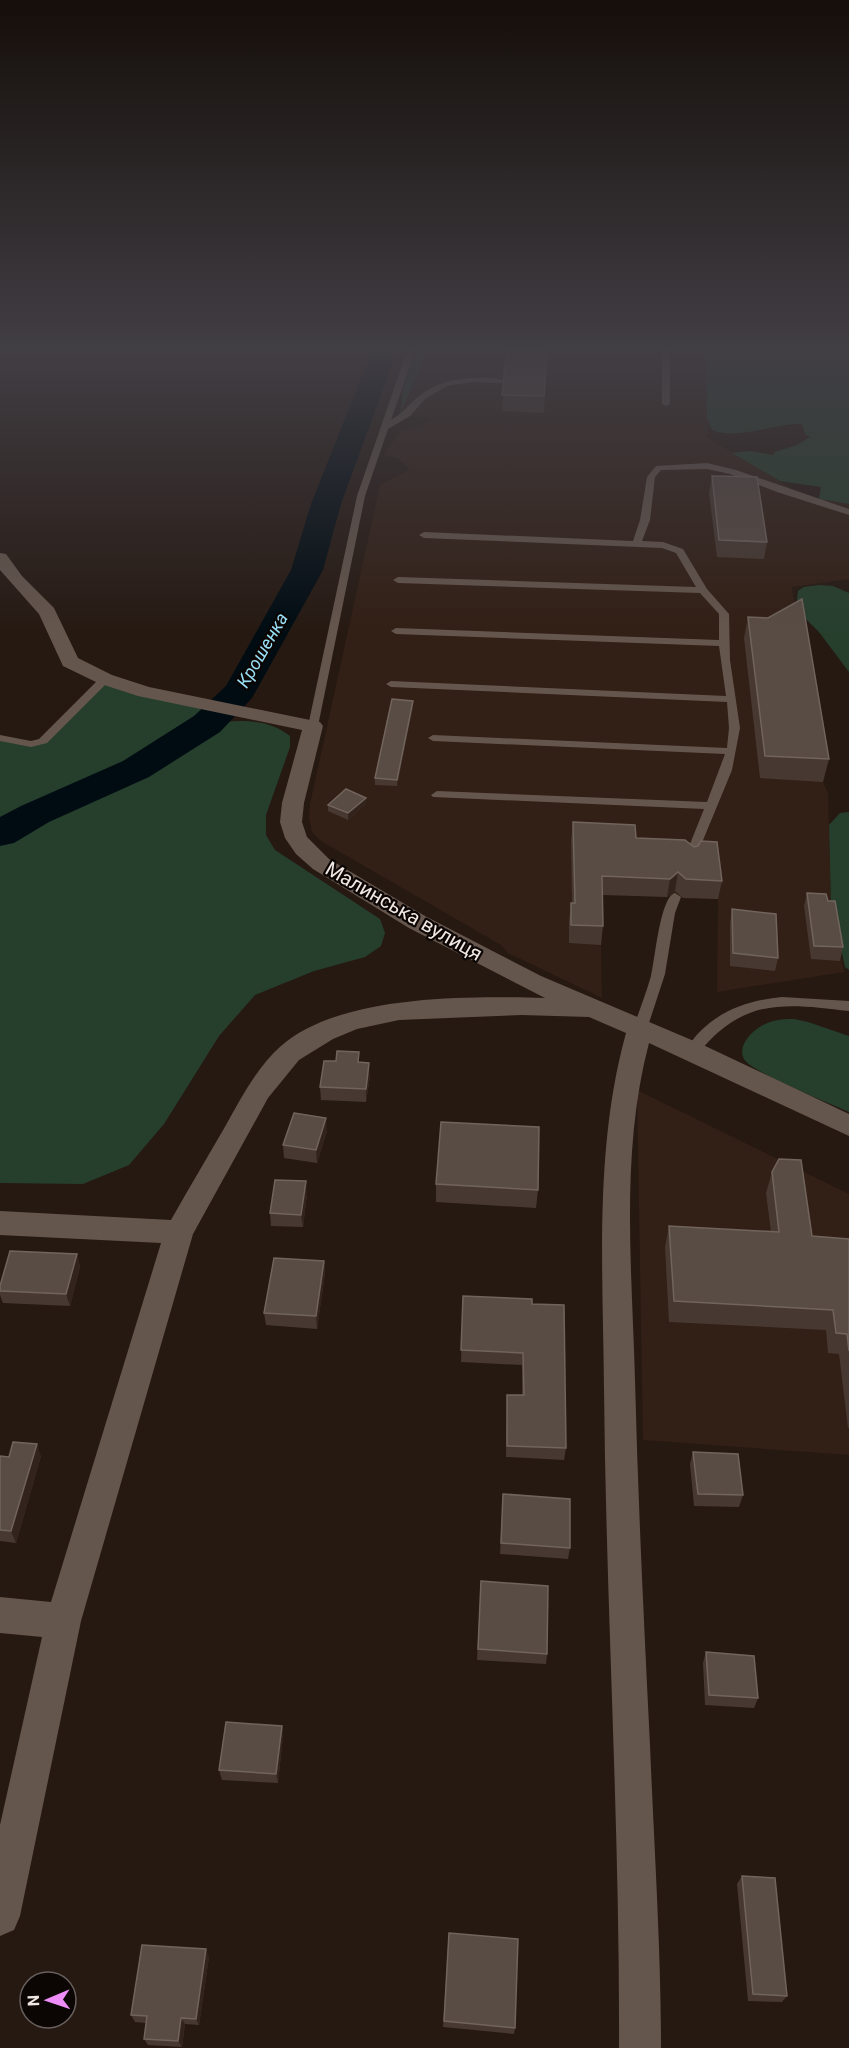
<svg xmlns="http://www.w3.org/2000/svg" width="849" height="2048" font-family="Roboto,sans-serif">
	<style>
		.built { fill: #321f15 }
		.green { fill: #263f2d }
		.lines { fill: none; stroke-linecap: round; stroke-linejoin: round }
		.river { fill: #000c12; fill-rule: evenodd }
		.lane { fill: #65564d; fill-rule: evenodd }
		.street { fill: #65564d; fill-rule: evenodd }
		.wall { fill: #473931 }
		.shaded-wall { fill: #32241d }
		.building { fill: #594c44; stroke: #71645d; stroke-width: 1.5 }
		.labels { text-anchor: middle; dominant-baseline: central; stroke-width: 4.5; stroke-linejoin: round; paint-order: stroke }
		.far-water-label { font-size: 18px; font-style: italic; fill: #98def5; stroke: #0b0604 }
		.street-label { font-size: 20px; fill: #f1e7e2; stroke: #0b0604 }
	</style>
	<rect width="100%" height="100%" fill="#261912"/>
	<path class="built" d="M 429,348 L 702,348 L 707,370 L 708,434 L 705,436 L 806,497 L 849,504 L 849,579 L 792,587 L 823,782 L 828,793 L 831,904 L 844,972 L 717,992 L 718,899 L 600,894 L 602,998 L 508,953 L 501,945 L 321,841 L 312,832 L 309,818 L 310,804 L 380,485 L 409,470 L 407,466 L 397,458 L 384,455 L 400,431 L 423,425 L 432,418 L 400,414 Z
		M 637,1090 L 849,1194 L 849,1455 L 643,1440 Z"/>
	<path class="green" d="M 418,348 L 429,348 L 400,414 L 404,385 Z
		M 702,348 L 849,348 L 849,504 L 819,499 L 821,487 L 780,481 L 732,453 L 750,451 L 773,455 L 775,452 L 797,445 L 810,437 L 805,434 L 802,424 C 773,423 738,441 712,430 L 707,418 L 707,370 Z
		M 819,585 L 833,586 L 849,593 L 849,672 L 819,632 L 801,614 L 797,600 L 798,591 L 804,587 Z
		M 105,679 L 225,706 L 209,724 C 237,720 266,717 290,736 L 290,747 L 266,815 L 266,835 L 275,850 L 380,919 L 385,933 L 381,946 L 365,957 L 314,971 L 255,995 L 219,1036 L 164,1124 L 129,1165 L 83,1184 L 0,1183 L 0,738 L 31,744 L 43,741 Z
		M 849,812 L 849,970 L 845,967 L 831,904 L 829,825 L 840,813 Z
		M 794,1019 L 808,1022 L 849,1036 L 849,1112 C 831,1104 751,1072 744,1059 C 739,1050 745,1040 751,1034 C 764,1021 777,1019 794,1019 Z"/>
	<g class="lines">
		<path class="river" d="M 373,348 L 398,348 L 341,504 L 323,570 L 252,698 L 220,732 L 149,777 L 49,822 L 14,843 L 0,846 L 0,817 L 21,806 L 123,761 L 194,716 L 226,686 L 291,570 L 311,504 Z"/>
		<path class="lane" d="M 408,348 L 416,348 L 391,420 C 403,413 409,404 419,396 C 436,382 460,377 481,378 C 489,378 498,377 504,381 L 500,383 L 473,382 L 447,386 L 425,399 L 410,416 L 388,429 L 365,496 L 318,726 L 317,728 L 309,728 L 308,726 L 357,496 Z
			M 662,348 L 670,348 L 670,404 L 666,406 L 662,404 Z
			M 707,463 L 736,470 L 849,509 L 849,515 L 777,492 L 730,474 L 707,469 L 661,470 L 655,477 L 650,520 L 642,541 L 663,542 L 683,549 L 707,589 L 729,614 L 730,660 L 740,728 L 732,770 L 694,862 L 690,863 L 684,859 L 704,809 L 433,797 L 431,795 L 437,791 L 707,802 L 725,754 L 433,741 L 428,738 L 433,735 L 727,748 L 729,728 L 727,702 L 391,687 L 386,684 L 391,681 L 726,696 L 719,646 L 396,634 L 391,631 L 396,628 L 719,640 L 719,614 L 700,593 L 398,583 L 393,580 L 398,577 L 696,587 L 676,553 L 662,548 L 424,538 L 419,535 L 424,532 L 633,541 L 640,520 L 647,477 L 656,466 Z
			M 105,676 L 110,679 L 109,681 L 47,743 L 31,747 L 0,741 L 0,735 L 31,741 L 39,739 L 101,677 Z
			M 675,893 L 681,897 L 675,913 L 665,974 L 647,1029 L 640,1034 L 633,1029 C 639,1011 646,994 651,976 C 655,960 660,897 675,893 Z
			M 782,997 L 849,1001 L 849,1011 C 783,1003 742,998 697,1055 L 687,1055 L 685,1051 C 707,1015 742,1001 782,997 Z"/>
		<path class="street" d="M 0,553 L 6,554 L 22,576 L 54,608 L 78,658 L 112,675 L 149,687 L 320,722 L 323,726 L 304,803 L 302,822 L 307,837 L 329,859 L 425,916 L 541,976 L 701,1044 L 849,1114 L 849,1136 L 649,1043 C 620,1153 632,1268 635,1380 C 638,1502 644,1623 650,1745 C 654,1846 661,1947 661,2048 L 619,2048 C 620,1828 606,1608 604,1389 C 603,1269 594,1149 626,1033 L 589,1017 L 522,1015 L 399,1020 L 357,1029 L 333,1039 L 299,1060 L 268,1098 L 193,1234 L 81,1621 L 20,1916 L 14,1930 L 0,1936 L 0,1825 L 42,1637 L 0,1633 L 0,1597 L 51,1602 L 161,1243 L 0,1235 L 0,1211 L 171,1220 C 189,1188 208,1156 226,1125 C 241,1098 257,1067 281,1046 C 340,994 470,996 545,998 L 409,928 L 313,869 L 296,854 L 285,838 L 280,822 L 282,803 L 302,730 L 138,696 L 98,683 L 63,666 L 39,614 L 0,570 Z"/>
	</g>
	<path class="wall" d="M 490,348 L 547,348 L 544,413 L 502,411 L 506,353 L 491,352 Z
		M 589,348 L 650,348 L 649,352 L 589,349 Z
		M 712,476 L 767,542 L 764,559 L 717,557 L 709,493 Z
		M 748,617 L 829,759 L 823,782 L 760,778 L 744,638 Z
		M 413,707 L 397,786 L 375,785 L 375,778 Z
		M 366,798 L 366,804 L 348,820 L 328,811 L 328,805 Z
		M 573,822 L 636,838 L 722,881 L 718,899 L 683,898 L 675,891 L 667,897 L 602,895 L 603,926 L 601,945 L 569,943 L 569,921 L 571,903 L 572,903 L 571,841 Z
		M 807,893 L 828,901 L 843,947 L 840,961 L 811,959 L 804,906 Z
		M 732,909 L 778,958 L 775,971 L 730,966 L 730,923 Z
		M 336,1061 L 360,1062 L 370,1076 L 366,1102 L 321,1100 L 320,1087 Z
		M 327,1131 L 317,1163 L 284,1158 L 283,1145 Z
		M 772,1172 L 812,1236 L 849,1239 L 849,1428 L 848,1428 L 839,1354 L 828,1353 L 826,1330 L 669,1322 L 665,1247 L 669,1226 L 771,1232 L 766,1193 Z
		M 436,1184 L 538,1190 L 536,1208 L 436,1202 Z
		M 307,1194 L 303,1227 L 271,1226 L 270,1213 Z
		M 77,1254 L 80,1267 L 70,1306 L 3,1303 L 0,1295 L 0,1291 Z
		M 324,1261 L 325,1273 L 317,1329 L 266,1325 L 264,1313 Z
		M 463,1296 L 532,1304 L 566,1448 L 564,1460 L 506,1457 L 507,1395 L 522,1395 L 522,1365 L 461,1362 Z
		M 693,1452 L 743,1495 L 739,1507 L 694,1506 L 690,1464 Z
		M 0,1456 L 41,1456 L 16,1543 L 0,1541 Z
		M 503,1494 L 570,1548 L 568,1559 L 500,1554 Z
		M 481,1581 L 547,1654 L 546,1664 L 477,1660 Z
		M 706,1652 L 758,1698 L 754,1708 L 705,1705 L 703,1663 Z
		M 282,1726 L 283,1735 L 278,1783 L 222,1780 L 219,1770 Z
		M 742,1876 L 787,1996 L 782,2002 L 748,2001 L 737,1884 Z
		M 449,1933 L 515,2028 L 514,2034 L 443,2027 Z
		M 209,1957 L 199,2025 L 185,2024 L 182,2047 L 148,2045 L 144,2039 L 146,2023 L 135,2022 L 131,2015 Z"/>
	<path class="shaded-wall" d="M 413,701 L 413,707 L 397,786 L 397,780 Z
		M 366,798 L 366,804 L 348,820 L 348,813 Z
		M 678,872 L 675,891 L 667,897 L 670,879 Z
		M 369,1063 L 370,1076 L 366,1102 L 366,1089 Z
		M 326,1118 L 327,1131 L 317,1163 L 316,1150 Z
		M 306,1181 L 307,1194 L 303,1227 L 301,1215 Z
		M 77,1254 L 80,1267 L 70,1306 L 66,1294 Z
		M 324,1261 L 325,1273 L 317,1329 L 316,1316 Z
		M 37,1444 L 41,1456 L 16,1543 L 11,1531 Z
		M 282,1726 L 283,1735 L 278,1783 L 276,1774 Z
		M 206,1949 L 209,1957 L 199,2025 L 196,2019 Z
		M 181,2018 L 185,2024 L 182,2047 L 178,2041 Z"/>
	<path class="building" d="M 507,348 L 547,348 L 544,396 L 502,395 Z
		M 712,476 L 757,477 L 767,542 L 719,540 Z
		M 802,599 L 829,759 L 765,756 L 748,617 L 768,618 Z
		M 392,699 L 413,701 L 397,780 L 375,778 Z
		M 346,789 L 366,798 L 348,813 L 328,805 Z
		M 573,822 L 635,825 L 636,838 L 685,840 L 694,847 L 698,846 L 701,841 L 717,842 L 722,881 L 686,879 L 678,872 L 670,879 L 602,876 L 603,926 L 571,925 L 571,903 L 575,903 Z
		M 807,893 L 826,894 L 828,901 L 835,901 L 843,947 L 814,946 Z
		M 732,909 L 776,914 L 778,958 L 733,953 Z
		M 337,1051 L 359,1052 L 358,1062 L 369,1063 L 366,1089 L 320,1087 L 324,1061 L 336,1061 Z
		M 294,1113 L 326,1118 L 316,1150 L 283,1145 Z
		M 441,1122 L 539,1127 L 538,1190 L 436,1184 Z
		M 779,1159 L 801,1160 L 812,1236 L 849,1239 L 849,1351 L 847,1334 L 836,1333 L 833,1310 L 674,1301 L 669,1226 L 779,1232 L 772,1172 Z
		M 275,1180 L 306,1181 L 301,1215 L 270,1213 Z
		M 10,1251 L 77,1254 L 66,1294 L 0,1291 L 0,1286 Z
		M 274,1258 L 324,1261 L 316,1316 L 264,1313 Z
		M 463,1296 L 532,1299 L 532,1304 L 564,1305 L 566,1448 L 507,1446 L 507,1395 L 524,1395 L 523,1353 L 461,1350 Z
		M 13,1442 L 37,1444 L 11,1531 L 0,1530 L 0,1456 L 9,1457 Z
		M 693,1452 L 738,1454 L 743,1495 L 698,1494 Z
		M 503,1494 L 570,1499 L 570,1548 L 501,1543 Z
		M 481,1581 L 548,1586 L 547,1654 L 478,1649 Z
		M 706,1652 L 754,1656 L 758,1698 L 709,1695 Z
		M 226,1722 L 282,1726 L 276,1774 L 219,1770 Z
		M 742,1876 L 775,1878 L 787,1996 L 753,1994 Z
		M 449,1933 L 518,1939 L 515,2028 L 444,2021 Z
		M 142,1945 L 206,1949 L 196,2019 L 181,2018 L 178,2041 L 144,2039 L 147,2016 L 131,2015 Z"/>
	<linearGradient id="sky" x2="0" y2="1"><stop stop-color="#150e0a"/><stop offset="0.55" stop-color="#413e44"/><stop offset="1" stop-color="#413e44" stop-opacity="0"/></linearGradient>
	<rect width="849" height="635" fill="url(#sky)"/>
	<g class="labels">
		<g class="far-water-label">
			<text transform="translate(262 650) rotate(-60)">Крошенка</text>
		</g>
		<g class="street-label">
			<text transform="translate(404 911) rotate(30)">Малинська вулиця</text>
		</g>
	</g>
	<g transform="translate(48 2000) rotate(268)"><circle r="28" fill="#0b0604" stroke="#67605d" stroke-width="1.5"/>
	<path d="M0-4.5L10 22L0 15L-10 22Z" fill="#ee8cf8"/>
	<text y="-9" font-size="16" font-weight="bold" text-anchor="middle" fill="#f1e7e2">N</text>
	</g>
</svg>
